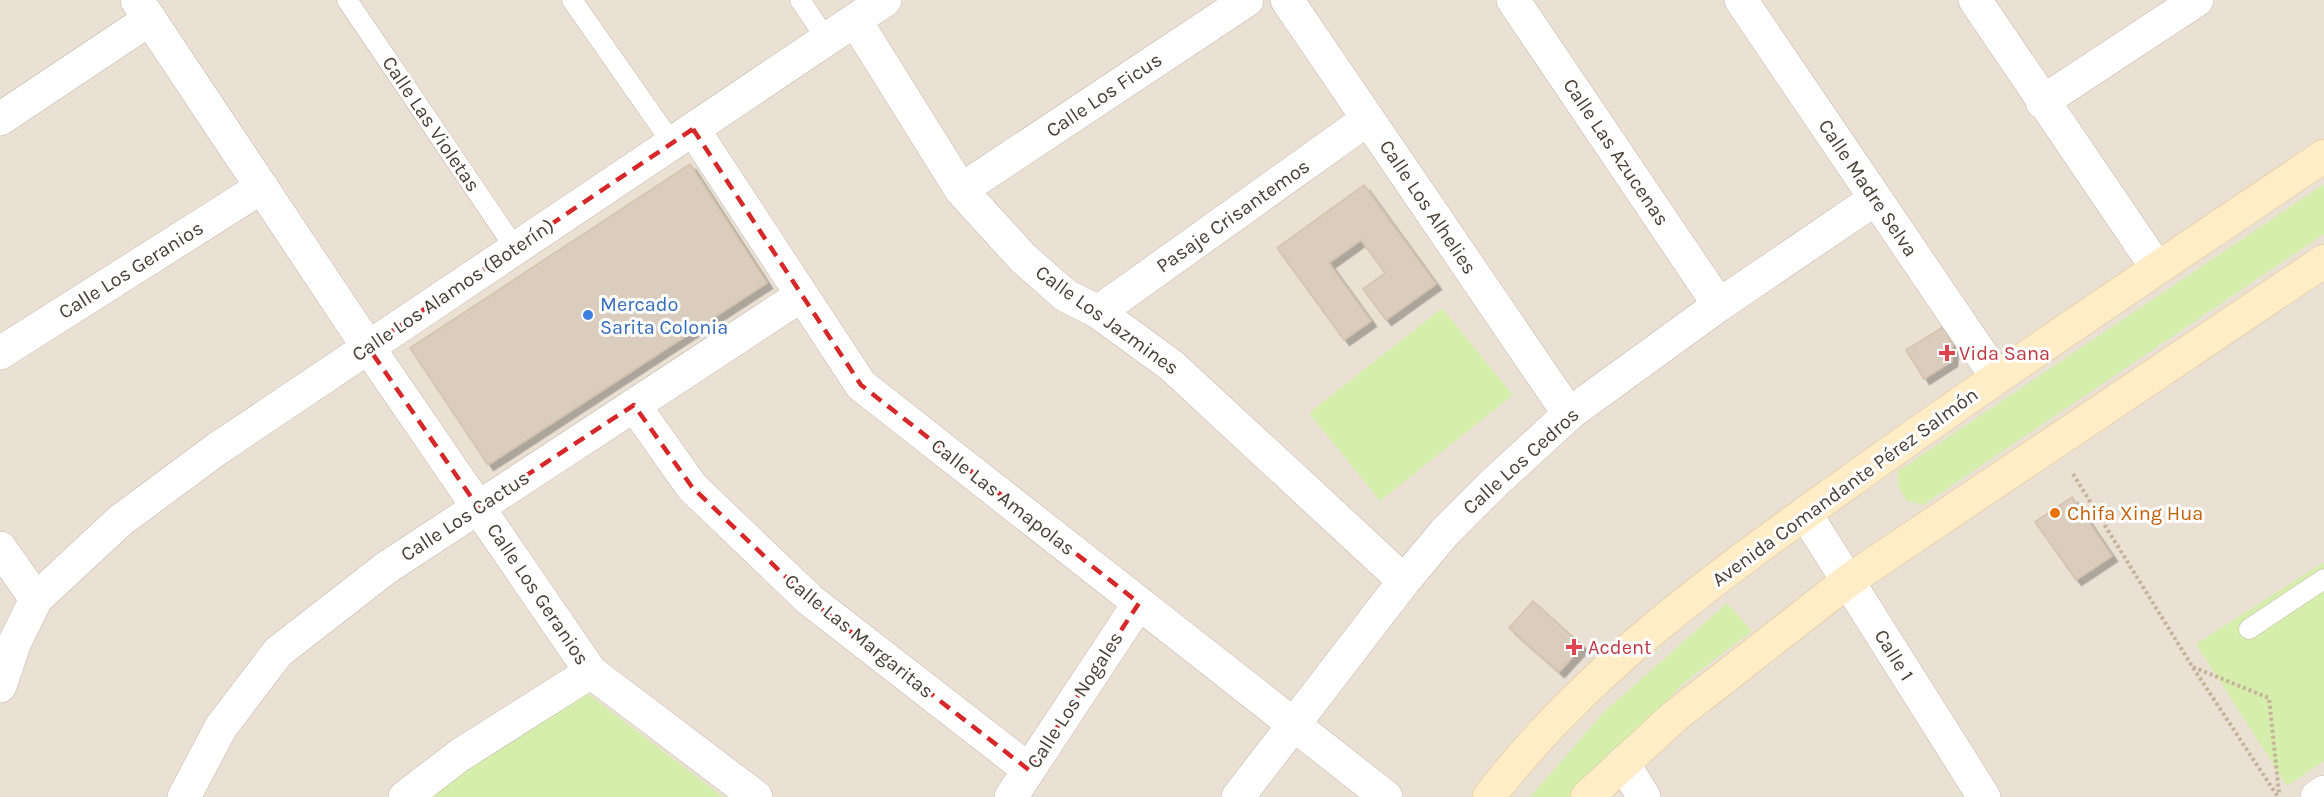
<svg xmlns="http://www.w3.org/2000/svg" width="2324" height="797" font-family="Karla,sans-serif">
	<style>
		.residential { fill: #eae1d4 }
		.green { fill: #d5eeab }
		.building { fill: #dbcdbe; stroke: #d4c2ad; stroke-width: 1.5; filter: url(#shadow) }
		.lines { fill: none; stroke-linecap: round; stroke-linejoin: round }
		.service-casing { stroke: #c2b7a8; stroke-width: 21 }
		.minor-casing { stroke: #c2b7a8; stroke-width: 34 }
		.secondary-casing { stroke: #dac292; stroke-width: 34 }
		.path { stroke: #c5b298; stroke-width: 4; stroke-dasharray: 3 3; stroke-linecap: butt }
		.service { stroke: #fff; stroke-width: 20 }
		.minor { stroke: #fff; stroke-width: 33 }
		.secondary { stroke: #ffedc7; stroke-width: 33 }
		.marked { fill: none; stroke: #d62828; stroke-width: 4.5; stroke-dasharray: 12 8; stroke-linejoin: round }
		.shop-dot { fill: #3f7fe0; stroke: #fff; stroke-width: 2 }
		.health-dot { fill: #e0444e; stroke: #fff; stroke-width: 2 }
		.food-dot { fill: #e8710a; stroke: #fff; stroke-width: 2 }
		.labels { text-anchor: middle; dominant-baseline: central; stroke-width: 6; stroke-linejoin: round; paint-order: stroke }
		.street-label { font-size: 20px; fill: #494035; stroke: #fff }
		.shop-label { font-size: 20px; fill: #366cbe; stroke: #fff; text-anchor: start }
		.health-label { font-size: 20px; fill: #be3a42; stroke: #fff; text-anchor: start }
		.food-label { font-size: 20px; fill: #c56008; stroke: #fff; text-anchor: start }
	</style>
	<defs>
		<filter id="shadow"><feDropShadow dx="5.5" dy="5.5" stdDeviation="0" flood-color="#0004"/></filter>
	</defs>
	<rect width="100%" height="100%" fill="#f5f0e7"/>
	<path class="residential" d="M 0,0 L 2324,0 L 2324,797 L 0,797 Z"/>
	<path class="green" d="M 2324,184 L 2324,234 L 1923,505 L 1907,501 L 1898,486 L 1898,471 Z
		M 1442,308 L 1513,395 L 1380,501 L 1309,413 Z
		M 2324,562 L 2324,761 L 2287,786 L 2196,644 Z
		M 1727,603 L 1752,631 L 1685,682 L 1572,797 L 1530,797 L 1604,712 Z
		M 587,693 L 723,797 L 427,797 L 502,743 Z"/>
	<path class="building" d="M 690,164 L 767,283 L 488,465 L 410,348 Z
		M 1364,185 L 1436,284 L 1386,320 L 1363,289 L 1385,273 L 1361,240 L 1329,263 L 1371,321 L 1344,340 L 1277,248 Z
		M 1943,327 L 1953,344 L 1952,361 L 1924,379 L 1906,350 Z
		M 2072,497 L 2112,556 L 2076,580 L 2035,522 Z
		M 1533,601 L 1583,646 L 1559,672 L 1509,628 Z"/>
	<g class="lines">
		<defs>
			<path id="service" d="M 347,0 L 515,248
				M 572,0 L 672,143
				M 800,0 L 827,40
				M 2249,629 L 2324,579"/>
			<path id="minor" d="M 137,0 L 368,347 L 591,672 L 756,797
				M 1287,0 L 1569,414
				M 1513,0 L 1719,305
				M 1741,0 L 1996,376
				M 1975,0 L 2157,268
				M 855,20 L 961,190 L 1023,258 L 1065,295 L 1098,312 L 1172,366 L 1404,581
				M 2042,102 L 2197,0
				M 0,119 L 150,19
				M 693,129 L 861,385 L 1386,797
				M 961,190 L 1247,0
				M 1098,312 L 1368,119
				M 0,353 L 262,187
				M 634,405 L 692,487 L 810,600 L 1029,770
				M 1805,513 L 1984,797
				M 0,548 L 36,599
				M 0,686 L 14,644 L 36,599 L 121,520 L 217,449 L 885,0
				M 1623,763 L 1644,797
				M 184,797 L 221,727 L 278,652 L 386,568 L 802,295
				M 405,797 L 460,755 L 591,672
				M 1011,797 L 1139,603
				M 1238,797 L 1404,581 L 1445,532 L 1492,485 L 1569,414 L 1719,305 L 1875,199
				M 2317,797 L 2324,792"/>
			<path id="secondary" d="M 1489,797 C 1588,667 1724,571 1856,477 C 2009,367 2167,262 2324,156
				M 1587,797 L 1675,716 L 1848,581 L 2324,261"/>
		</defs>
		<use href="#service" class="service-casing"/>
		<use href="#minor" class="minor-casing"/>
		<use href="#secondary" class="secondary-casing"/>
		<path class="path" d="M 2073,474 L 2192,666 L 2278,797
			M 2193,667 L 2269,698 L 2279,793"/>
		<use href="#service" class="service"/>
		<use href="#minor" class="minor"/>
		<use href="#secondary" class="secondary"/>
	</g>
	<path class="marked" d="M 693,129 L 861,385 L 1139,603 L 1029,770 L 810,600 L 692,487 L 634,405 L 478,507 L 368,347 Z"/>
	<circle class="shop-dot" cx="588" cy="315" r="6"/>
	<g class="health-dot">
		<path d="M1944 344h6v6h6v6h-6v6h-6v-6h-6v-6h6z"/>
		<path d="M1571 638h6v6h6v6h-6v6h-6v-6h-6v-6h6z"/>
	</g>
	<circle class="food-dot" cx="2055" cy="513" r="6"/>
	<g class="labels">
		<g class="street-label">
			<text transform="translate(1104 95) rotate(-34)">Calle Los Ficus</text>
			<text transform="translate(431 124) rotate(56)">Calle Las Violetas</text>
			<text transform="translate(1616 152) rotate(56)">Calle Las Azucenas</text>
			<text transform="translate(1868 188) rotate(56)">Calle Madre Selva</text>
			<text transform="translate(1428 207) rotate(56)">Calle Los Alhelies</text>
			<text transform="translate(1233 216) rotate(-35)">Pasaje Crisantemos</text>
			<text transform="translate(131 270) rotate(-32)">Calle Los Geranios</text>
			<text transform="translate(453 290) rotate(-34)">Calle Los Alamos (Boterín)</text>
			<text transform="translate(1107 320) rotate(36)">Calle Los Jazmines</text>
			<text transform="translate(1521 461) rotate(-42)">Calle Los Cedros</text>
			<text transform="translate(1845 487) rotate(-36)">Avenida Comandante Pérez Salmón</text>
			<text transform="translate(1003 497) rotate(38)">Calle Las Amapolas</text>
			<text transform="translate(465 516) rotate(-33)">Calle Los Cactus</text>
			<text transform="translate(538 594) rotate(56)">Calle Los Geranios</text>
			<text transform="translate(859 636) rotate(39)">Calle Las Margaritas</text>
			<text transform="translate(1894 655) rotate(58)">Calle 1</text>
			<text transform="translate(1075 700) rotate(-57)">Calle Los Nogales</text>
		</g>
		<g class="shop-label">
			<text x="600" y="304">Mercado<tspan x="600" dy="23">Sarita Colonia</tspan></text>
		</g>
		<g class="health-label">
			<text x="1959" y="353">Vida Sana</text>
			<text x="1588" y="647">Acdent</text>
		</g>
		<g class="food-label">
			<text x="2067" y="513">Chifa Xing Hua</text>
		</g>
	</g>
</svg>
